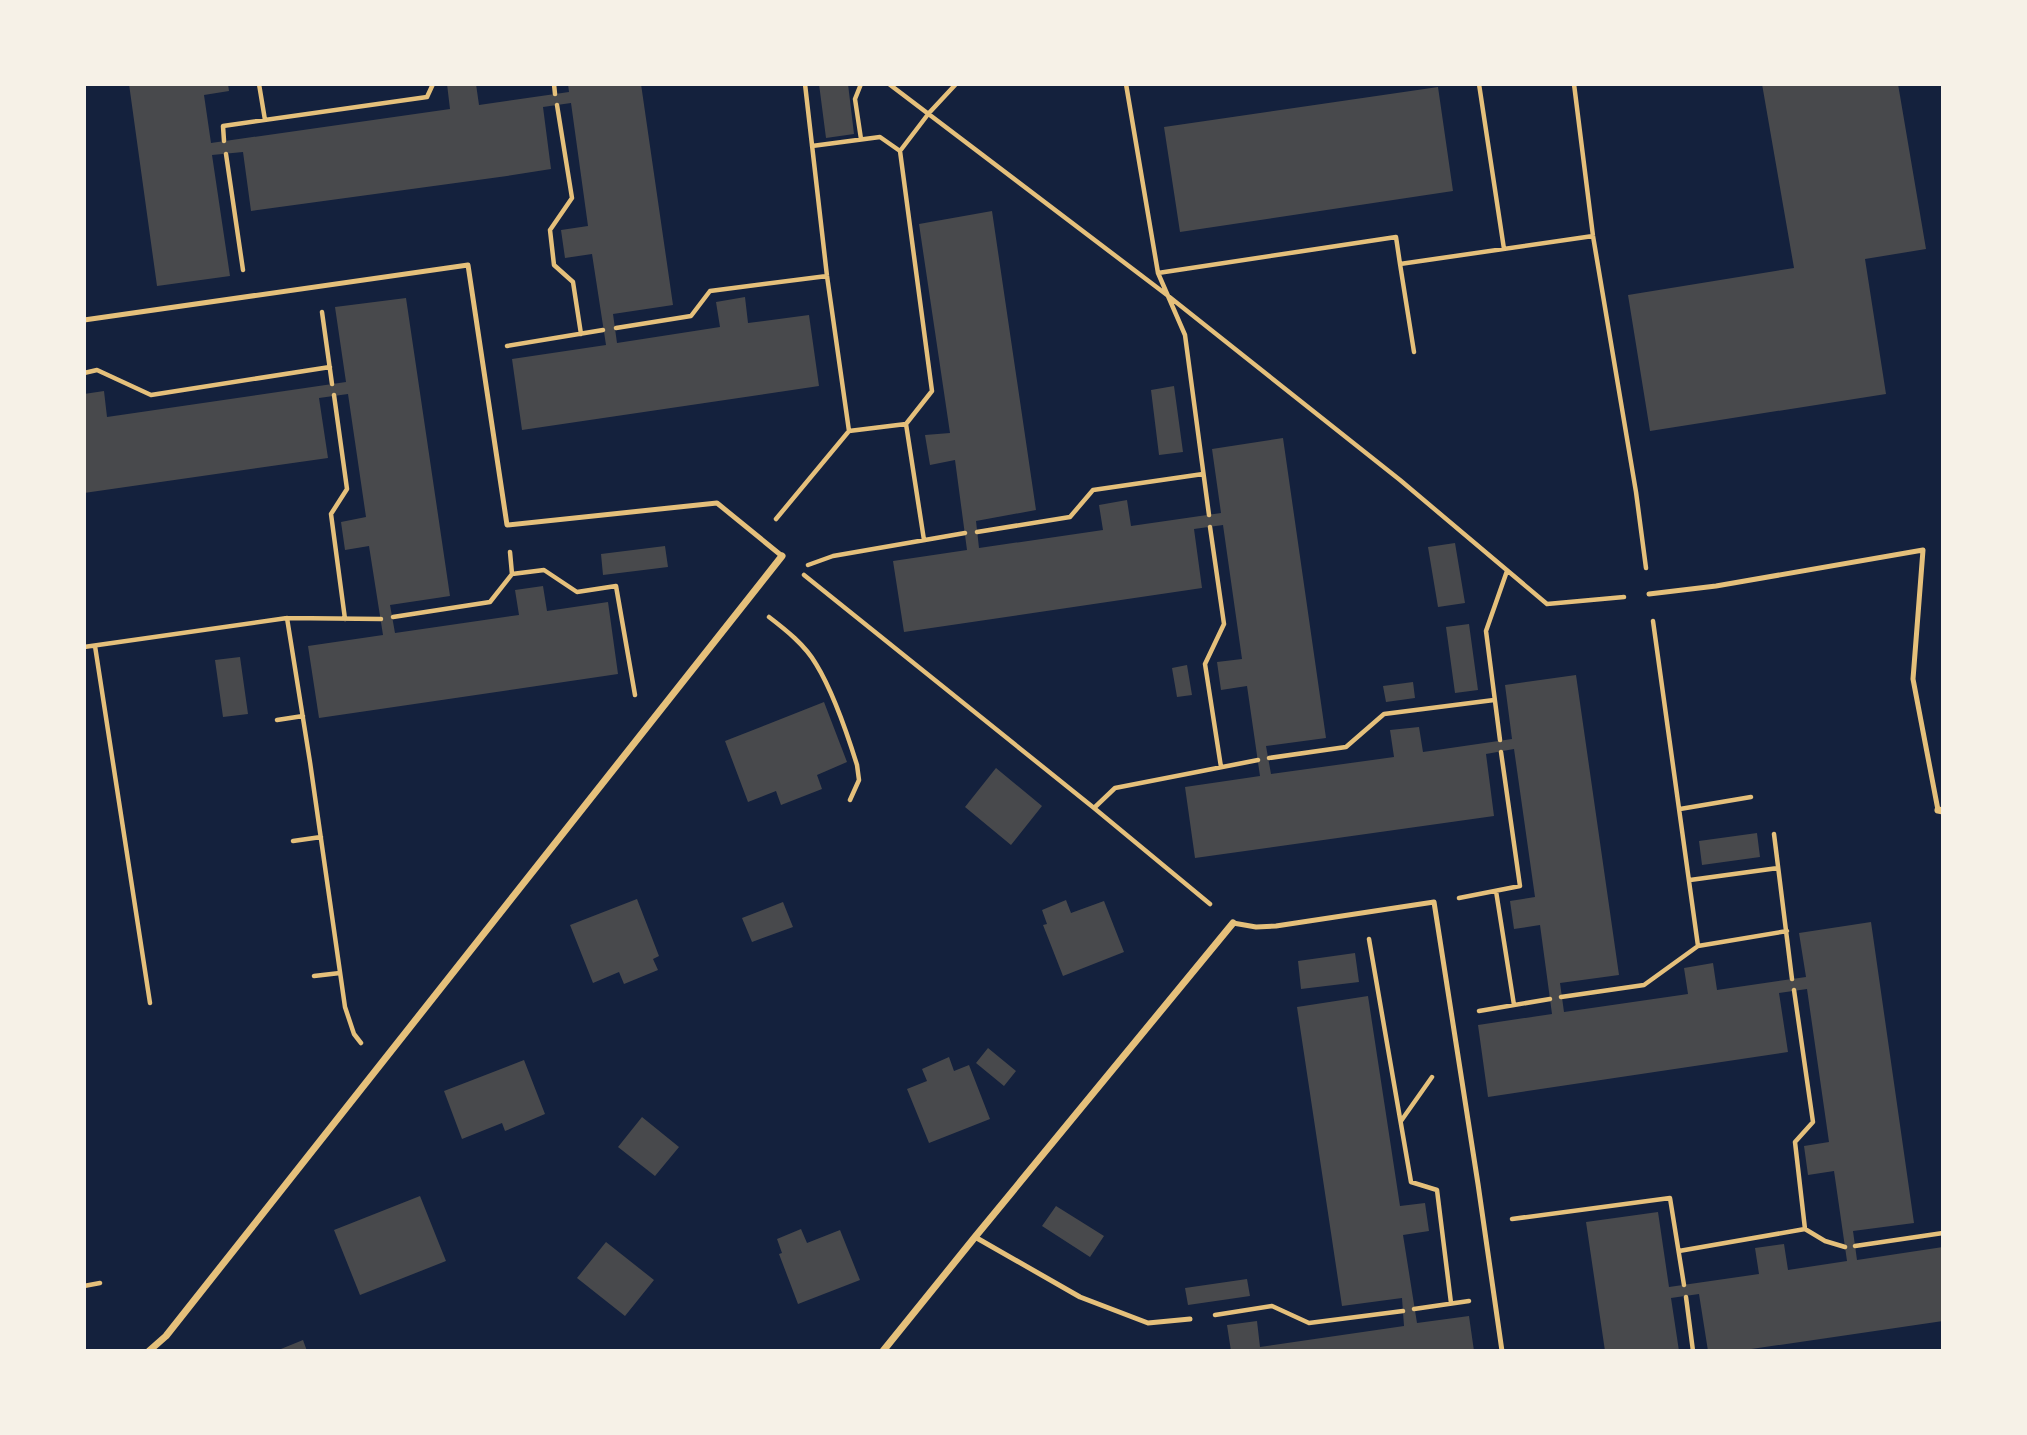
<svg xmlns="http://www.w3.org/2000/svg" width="2027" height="1435" font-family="Bitter,serif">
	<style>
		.building { fill: #48494c }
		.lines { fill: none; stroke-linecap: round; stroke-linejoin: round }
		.path { stroke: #e5c07b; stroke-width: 4.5 }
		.service { stroke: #e5c07b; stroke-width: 5 }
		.minor { stroke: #e5c07b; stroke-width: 7 }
	</style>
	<rect width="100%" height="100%" fill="#14213d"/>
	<path class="building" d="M 129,84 L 228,84 L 229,91 L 204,95 L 211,143 L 450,109 L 447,84 L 476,84 L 479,105 L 569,92 L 568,84 L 641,84 L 673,305 L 613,314 L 617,343 L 720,327 L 716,302 L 745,297 L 748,323 L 809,315 L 819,386 L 522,430 L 512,359 L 606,345 L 592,254 L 565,258 L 561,230 L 588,226 L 571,103 L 543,107 L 551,169 L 507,176 L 251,211 L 243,152 L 212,155 L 230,276 L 157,286 Z
		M 819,84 L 848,84 L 854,134 L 826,138 Z
		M 1762,84 L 1898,84 L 1926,249 L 1865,259 L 1886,394 L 1650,431 L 1628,295 L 1794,268 Z
		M 1438,87 L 1453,191 L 1180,232 L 1164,127 Z
		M 992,211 L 1036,510 L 976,521 L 979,548 L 1103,530 L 1099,505 L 1127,500 L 1131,526 L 1221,513 L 1212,449 L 1283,438 L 1326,738 L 1266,746 L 1271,774 L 1394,757 L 1390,730 L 1419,727 L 1423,752 L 1512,739 L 1505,685 L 1576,675 L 1619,975 L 1560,983 L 1564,1012 L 1688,994 L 1684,968 L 1713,963 L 1717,990 L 1806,977 L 1799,933 L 1871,922 L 1914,1223 L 1853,1231 L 1857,1260 L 1943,1247 L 1943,1321 L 1738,1351 L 1708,1351 L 1699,1294 L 1671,1298 L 1679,1351 L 1605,1351 L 1586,1222 L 1658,1212 L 1669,1287 L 1759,1274 L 1755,1248 L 1784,1244 L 1788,1270 L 1847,1261 L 1834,1171 L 1808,1175 L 1804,1146 L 1829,1142 L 1807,989 L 1779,993 L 1788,1052 L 1488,1097 L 1478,1025 L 1552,1014 L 1540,925 L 1514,929 L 1510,901 L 1535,897 L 1514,749 L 1486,754 L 1494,816 L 1195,858 L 1185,787 L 1260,776 L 1247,686 L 1221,690 L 1217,662 L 1242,659 L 1223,525 L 1194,529 L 1202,588 L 904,632 L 893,561 L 967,550 L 955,460 L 930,465 L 925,435 L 950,433 L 919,224 Z
		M 406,298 L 450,596 L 390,605 L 395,633 L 519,615 L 515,590 L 543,586 L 547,611 L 608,602 L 618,674 L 319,718 L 308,646 L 383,635 L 369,546 L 345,550 L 341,522 L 366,517 L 348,394 L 319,398 L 328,458 L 84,493 L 84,394 L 104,391 L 107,417 L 346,382 L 335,307 Z
		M 1174,386 L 1183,452 L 1159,455 L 1151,390 Z
		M 1455,543 L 1465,603 L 1438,607 L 1428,547 Z
		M 665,546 L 668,567 L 603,575 L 601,554 Z
		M 1469,624 L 1478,690 L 1455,693 L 1446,627 Z
		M 240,657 L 248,714 L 223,717 L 215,660 Z
		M 1187,665 L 1192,695 L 1177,697 L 1172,668 Z
		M 1413,682 L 1415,698 L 1386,702 L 1383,686 Z
		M 824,702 L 847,762 L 817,775 L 822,789 L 781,805 L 776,791 L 748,802 L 725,741 Z
		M 996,768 L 1042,806 L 1011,845 L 965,807 Z
		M 1757,833 L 1760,857 L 1702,865 L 1699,841 Z
		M 637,899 L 659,956 L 653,959 L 658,970 L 624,984 L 619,972 L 593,983 L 570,925 Z
		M 1066,900 L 1071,913 L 1104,901 L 1124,952 L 1063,976 L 1043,925 L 1047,924 L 1042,910 Z
		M 783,902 L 793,927 L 752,942 L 742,918 Z
		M 1355,953 L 1359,982 L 1301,989 L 1298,961 Z
		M 1368,996 L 1400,1206 L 1425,1203 L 1429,1231 L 1403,1235 L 1417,1323 L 1469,1316 L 1474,1351 L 1231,1351 L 1227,1325 L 1257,1321 L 1260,1347 L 1404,1326 L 1402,1298 L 1342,1306 L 1297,1007 Z
		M 988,1048 L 1016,1071 L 1004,1086 L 976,1063 Z
		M 949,1057 L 954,1071 L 969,1065 L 990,1119 L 929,1143 L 907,1089 L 927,1081 L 922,1069 Z
		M 524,1060 L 545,1114 L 505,1131 L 502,1123 L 462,1139 L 444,1091 Z
		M 642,1117 L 679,1147 L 655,1176 L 618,1147 Z
		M 420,1196 L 446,1261 L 360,1295 L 334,1230 Z
		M 1056,1206 L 1104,1236 L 1090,1257 L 1042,1226 Z
		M 801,1229 L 807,1243 L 840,1230 L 860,1280 L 798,1304 L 779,1254 L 782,1253 L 777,1239 Z
		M 606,1242 L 654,1280 L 625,1316 L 577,1278 Z
		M 1247,1279 L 1250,1296 L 1188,1305 L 1185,1288 Z
		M 303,1340 L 307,1351 L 276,1351 Z"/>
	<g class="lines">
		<path class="path" d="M 259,84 L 265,120
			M 554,84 L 555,94
			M 889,84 L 1167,295 L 1400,480 L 1547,604 L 1624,597
			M 1126,84 L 1158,273 L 1185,335 L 1209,515
			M 1479,84 L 1504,249
			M 1574,84 L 1593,236 L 1636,492 L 1646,568
			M 557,105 L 572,198 L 550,230 L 554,265 L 573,282 L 581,334
			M 861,139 L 855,99 L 861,84
			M 224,141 L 223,126 L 427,97 L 433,84
			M 812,146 L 880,137 L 900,151
			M 226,154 L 243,270
			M 1400,264 L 1414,352
			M 1158,273 L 1396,237 L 1400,264 L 1593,236
			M 322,312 L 332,384
			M 616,328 L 691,316 L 710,291 L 827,276
			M 507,346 L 603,330
			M 84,373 L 97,370 L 151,395 L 330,367
			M 334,395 L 347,489 L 331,514 L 345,619
			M 849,431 L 906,424
			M 776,519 L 849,431 L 827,276 L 805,84
			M 1210,527 L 1224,624 L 1205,664 L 1221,767
			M 977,532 L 1070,517 L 1093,490 L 1203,474
			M 924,540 L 906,424 L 932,391 L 900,151 L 929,113 L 956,84
			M 808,565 L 833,556 L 965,533
			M 512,574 L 544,570 L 577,592 L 616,586 L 635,695
			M 804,575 L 1094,808 L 1210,904
			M 393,617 L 490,602 L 512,574 L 510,552
			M 769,617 C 786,630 805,645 816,664 C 832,690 848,736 857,765 L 859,780 L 850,800
			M 287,618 L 310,762 L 345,1007 L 354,1034 L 361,1043
			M 95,646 L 150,1003
			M 84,647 L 287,618 L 381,619
			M 277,720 L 303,716
			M 1500,740 L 1486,631 L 1507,571
			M 1269,758 L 1346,747 L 1384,714 L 1494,700
			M 1094,808 L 1115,788 L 1258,760
			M 1680,809 L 1751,797
			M 1774,834 L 1792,979
			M 293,841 L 321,837
			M 1690,880 L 1778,868
			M 1496,891 L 1514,1005
			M 1459,898 L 1520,886 L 1501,752
			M 1369,939 L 1411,1182 L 1437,1190 L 1451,1303
			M 1698,946 L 1787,931
			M 314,976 L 340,973
			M 1794,990 L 1813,1122 L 1795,1142 L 1805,1229
			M 1561,997 L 1644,985 L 1698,946 L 1653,621
			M 1479,1011 L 1550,999
			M 1401,1121 L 1432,1077
			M 1512,1219 L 1670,1198 L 1684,1285
			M 1855,1246 L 1943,1233
			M 1679,1251 L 1805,1229 L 1825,1241 L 1845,1247
			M 84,1286 L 100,1283
			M 1686,1297 L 1693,1351
			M 1414,1309 L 1469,1301
			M 1215,1315 L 1272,1306 L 1309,1323 L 1403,1311"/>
		<path class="service" d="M 84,320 L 468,265 L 507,525 L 717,503 L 782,556
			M 1649,594 L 1716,586 L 1923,550 L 1913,679 L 1938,810
			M 1233,923 L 1256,927 L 1276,926 L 1434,902 L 1478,1184 L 1502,1351
			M 975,1237 L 1080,1297 L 1148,1323 L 1190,1319"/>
		<path class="minor" d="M 1938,810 L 1943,811
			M 149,1351 L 166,1336 L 782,556
			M 883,1351 L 975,1237 L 1233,923"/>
	</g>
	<rect width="2027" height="1435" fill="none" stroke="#f6f1e7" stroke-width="172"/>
</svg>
